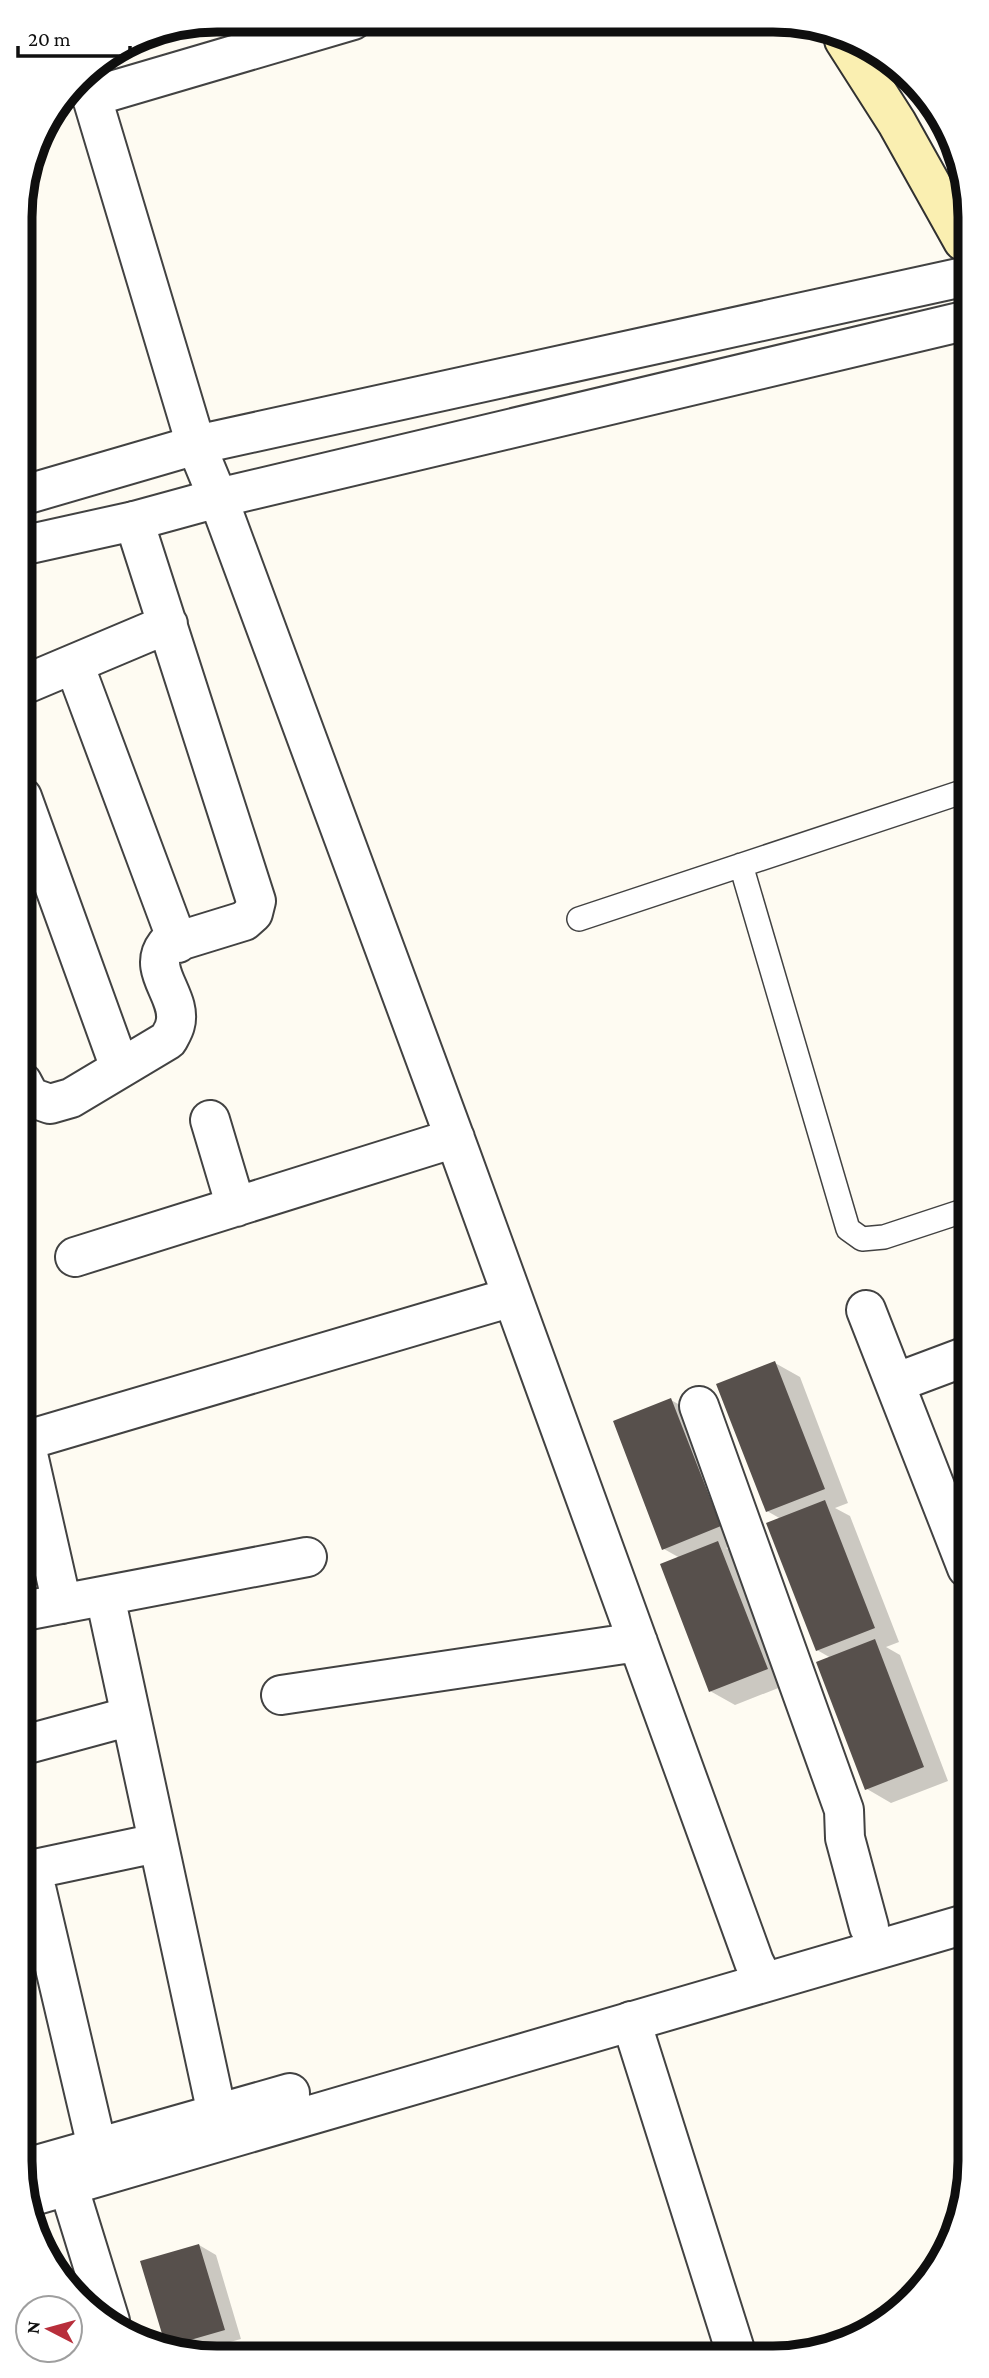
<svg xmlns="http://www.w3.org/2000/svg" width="989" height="2378" font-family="'Crimson Pro',serif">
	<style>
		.shadow { fill: #0003 }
		.building { fill: #57504c }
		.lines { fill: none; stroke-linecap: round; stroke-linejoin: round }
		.service-casing { stroke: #424242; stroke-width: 26 }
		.minor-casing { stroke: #424242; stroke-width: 42 }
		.tertiary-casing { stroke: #424242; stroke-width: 42 }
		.secondary-casing { stroke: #313131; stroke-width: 42 }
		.service { stroke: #fff; stroke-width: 23 }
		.minor { stroke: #fff; stroke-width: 38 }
		.tertiary { stroke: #fff; stroke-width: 38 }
		.secondary { stroke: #faefb1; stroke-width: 38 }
		.rim { fill: none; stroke: #0f0f0f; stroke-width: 9 }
	</style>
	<rect width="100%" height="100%" fill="#fefbf2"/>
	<path class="shadow" d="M 775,1363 L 800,1377 L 848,1503 L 835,1508 L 850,1516 L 899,1642 L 886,1647 L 900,1655 L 948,1781 L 891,1803 L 867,1789 L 831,1658 L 817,1650 L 781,1519 L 767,1511 Z
		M 671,1400 L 696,1414 L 745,1540 L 726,1548 L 743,1557 L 791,1683 L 735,1705 L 710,1691 L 680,1558 L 664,1549 Z
		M 199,2245 L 216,2255 L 241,2339 L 183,2355 L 168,2346 Z"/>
	<path class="building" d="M 775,1361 L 825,1489 L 766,1512 L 716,1384 Z
		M 671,1398 L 721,1526 L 662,1550 L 613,1421 Z
		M 825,1500 L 875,1628 L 816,1651 L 766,1523 Z
		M 718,1541 L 768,1669 L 709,1692 L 660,1564 Z
		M 875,1639 L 924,1767 L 865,1790 L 816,1662 Z
		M 199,2244 L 225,2330 L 166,2347 L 140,2261 Z
		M 221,2350 L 222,2355 L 206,2355 L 206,2354 Z"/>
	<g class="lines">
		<defs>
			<path id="service" d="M 741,865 L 848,1229 L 862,1239 L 884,1237 L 966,1210
				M 579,919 L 965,791"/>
			<path id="minor" d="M 84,71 L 196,445 L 218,498 L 461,1155 L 754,1962 L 764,1982
				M 91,97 L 353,20
				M 74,664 L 178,943
				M 21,686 L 168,624
				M 22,797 L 120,1068
				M 22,1082 L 30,1097 L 50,1104 L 71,1098 L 168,1040 C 170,1036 174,1030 175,1025 C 183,997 146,971 166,945 L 244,921 L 253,913 L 256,901 L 134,521
				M 210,1120 L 236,1207
				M 75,1257 L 455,1138
				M 866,1310 L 967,1568
				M 895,1383 L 967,1356
				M 699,1406 L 844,1810 L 845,1838 L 869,1927
				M 24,1441 L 512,1297
				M 25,1441 L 62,1604
				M 105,1596 L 217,2114
				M 24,1611 L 307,1557
				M 281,1695 L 638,1642
				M 24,1745 L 131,1716
				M 32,1870 L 97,2147
				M 25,1871 L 157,1843
				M 631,2021 L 736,2353
				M 68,2185 L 110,2321"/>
			<path id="tertiary" d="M 21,496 L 196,445 L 963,277
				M 21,546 L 134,521 L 218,498 L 964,321
				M 26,2168 L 290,2093
				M 26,2198 L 969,1923"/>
			<path id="secondary" d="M 844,40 L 897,123 L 963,241"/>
		</defs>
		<use href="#service" class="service-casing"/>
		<use href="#minor" class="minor-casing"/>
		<use href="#tertiary" class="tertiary-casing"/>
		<use href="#secondary" class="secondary-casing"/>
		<use href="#service" class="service"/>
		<use href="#minor" class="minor"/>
		<use href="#tertiary" class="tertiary"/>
		<use href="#secondary" class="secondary"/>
	</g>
	<path d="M0 0H989V2378H0ZM217 32H773A185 185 0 0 1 958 217V2161A185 185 0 0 1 773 2346H217A185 185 0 0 1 32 2161V217A185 185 0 0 1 217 32Z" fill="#fff" fill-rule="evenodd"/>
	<path class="rim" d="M217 32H773A185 185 0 0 1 958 217V2161A185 185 0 0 1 773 2346H217A185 185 0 0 1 32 2161V217A185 185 0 0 1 217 32Z"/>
	<g transform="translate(49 2329) rotate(276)"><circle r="33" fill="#ffffff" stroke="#9f9f9f" stroke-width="2"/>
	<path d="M0-5L12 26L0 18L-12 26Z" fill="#b82e3b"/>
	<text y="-10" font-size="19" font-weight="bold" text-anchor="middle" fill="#0f0f0f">N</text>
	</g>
	<path d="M18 46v10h112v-10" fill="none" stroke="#0f0f0f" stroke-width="3.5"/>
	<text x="28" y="46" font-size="21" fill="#0f0f0f" stroke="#ffffff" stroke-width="5" paint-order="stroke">20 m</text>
</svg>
